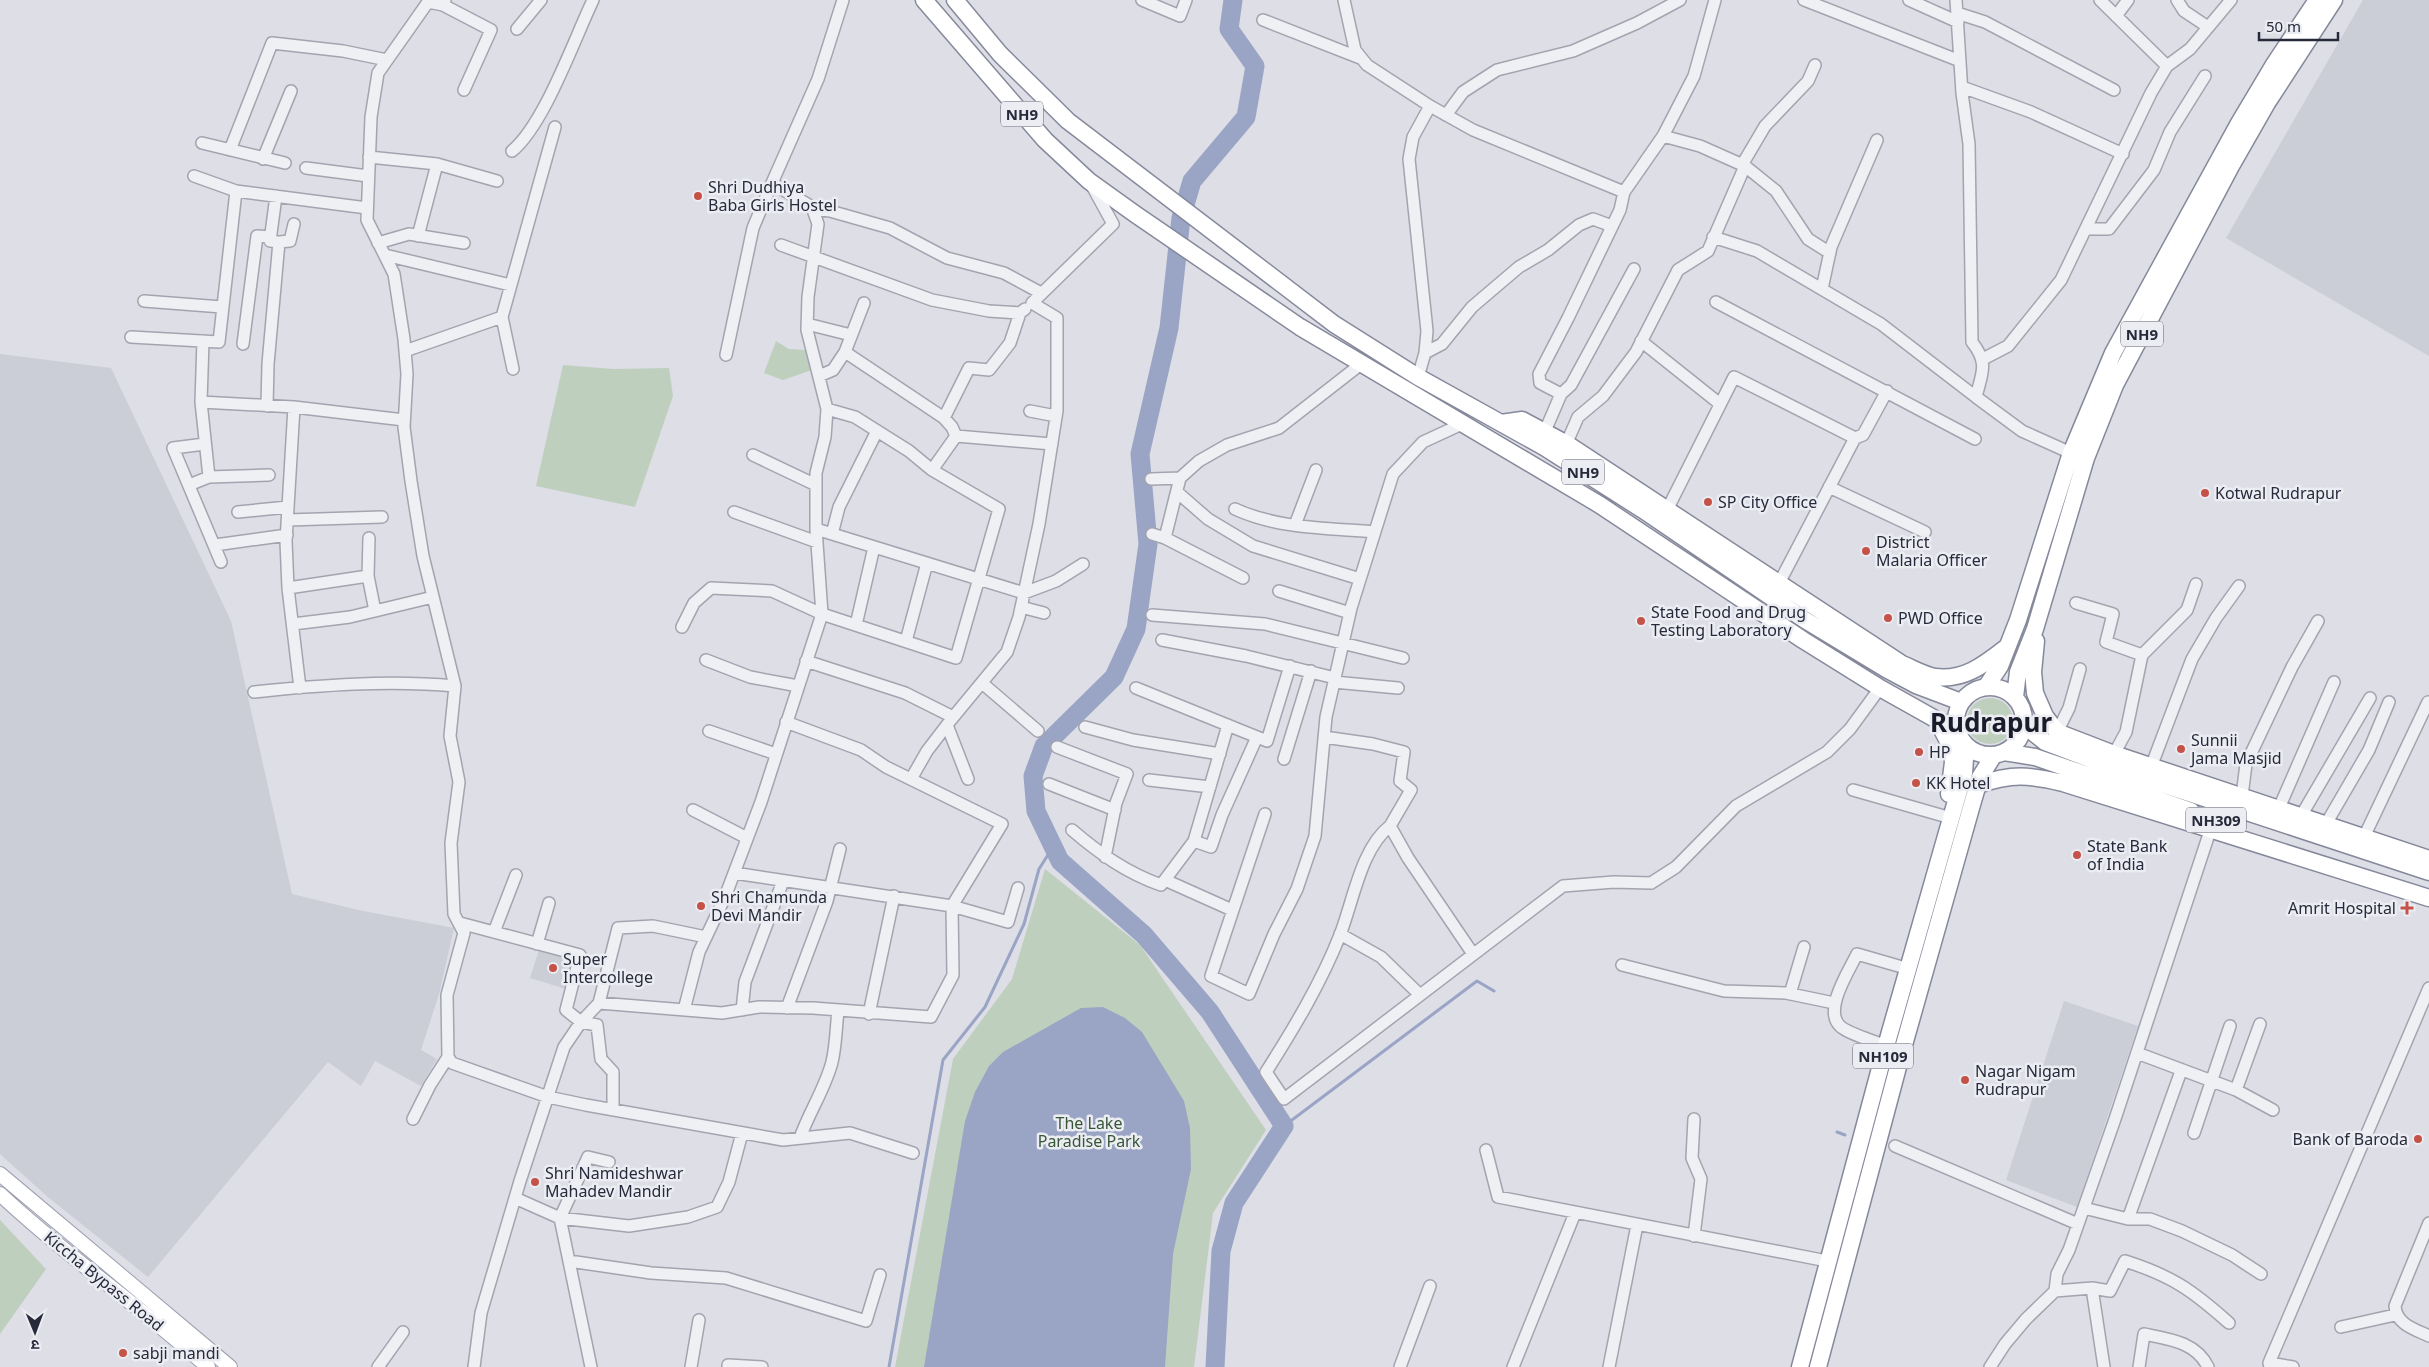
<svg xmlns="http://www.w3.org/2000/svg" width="2429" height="1367" font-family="'Noto Sans','Noto Sans Devanagari',sans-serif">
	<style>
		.built { fill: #cbcdd7 }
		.green { fill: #bfcfbe }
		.water { fill: #9aa4c4 }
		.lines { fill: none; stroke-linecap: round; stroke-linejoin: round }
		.stream { stroke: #9aa4c4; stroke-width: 3 }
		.river { stroke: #9aa4c4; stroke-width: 19 }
		.minor-casing { stroke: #a3a4af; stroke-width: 14 }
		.major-casing { stroke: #9da0b0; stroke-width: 16 }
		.highway-casing { stroke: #85899b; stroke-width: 19 }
		.minor { stroke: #eff0f4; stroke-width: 11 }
		.major { stroke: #fff; stroke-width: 14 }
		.highway { stroke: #fff; stroke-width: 16 }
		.poi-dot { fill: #c45248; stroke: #ecedf3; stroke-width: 2 }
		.labels { text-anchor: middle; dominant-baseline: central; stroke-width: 5; stroke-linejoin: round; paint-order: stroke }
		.shield { fill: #ecedf3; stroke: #626472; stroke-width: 1 }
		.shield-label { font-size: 15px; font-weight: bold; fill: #272a3b }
		.poi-label { font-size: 16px; fill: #272a3b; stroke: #ecedf3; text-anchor: start }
		.park-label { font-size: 16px; fill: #365637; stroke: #ecedf3 }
		.street-label { font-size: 16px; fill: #272a3b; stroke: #ecedf3 }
		.town-label { font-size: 26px; font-weight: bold; fill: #1a1c2b; stroke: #ecedf3 }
	</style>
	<rect width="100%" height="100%" fill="#dddee6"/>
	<path class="built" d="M 2363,0 L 2429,0 L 2429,356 L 2226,238 Z
		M 0,354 L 111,368 L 231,621 L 292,894 L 358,910 L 454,928 L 439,994 L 421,1050 L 437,1059 L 421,1086 L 375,1061 L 361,1086 L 328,1062 L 148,1277 L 49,1198 L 0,1154 Z
		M 540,947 L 575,958 L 569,990 L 530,978 Z
		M 2064,1001 L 2138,1026 L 2077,1207 L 2006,1180 Z"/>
	<path class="green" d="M 776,341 L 789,349 L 806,350 L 812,370 L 783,380 L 764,373 Z
		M 563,365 L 613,369 L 669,368 L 673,396 L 635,507 L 536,486 Z
		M1967 721a23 23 0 1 1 46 0a23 23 0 1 1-46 0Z
		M 1045,869 L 1140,945 L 1266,1130 L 1213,1213 L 1194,1367 L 895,1367 L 953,1059 L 1012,979 Z
		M 0,1220 L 46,1269 L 0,1334 Z"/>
	<path class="water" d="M 1103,1007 L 1125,1018 L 1142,1032 L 1184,1101 L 1190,1128 L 1191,1169 L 1173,1254 L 1165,1367 L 924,1367 L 965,1121 L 975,1092 L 989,1066 L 1003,1052 L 1081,1008 Z"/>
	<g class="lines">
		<path class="stream" d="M 1284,1126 L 1477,981 L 1494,991
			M 1837,1132 L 1845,1135
			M 889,1367 L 943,1060 L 985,1007 L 1024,924 L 1039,869 L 1053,847"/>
		<path class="river" d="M 1215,1367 L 1221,1251 L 1234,1203 L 1284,1126 L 1210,1012 L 1144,935 L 1060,861 L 1036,811 L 1033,776 L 1044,746 L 1114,677 L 1136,629 L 1148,544 L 1140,454 L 1169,328 L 1181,218 L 1192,181 L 1246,117 L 1255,66 L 1229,29 L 1233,0"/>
		<defs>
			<path id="minor" d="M 445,0 L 443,5 L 428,2 L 378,73 L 371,117 L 367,220 L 394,274 L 404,339 L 407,374 L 404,427 L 411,481 L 423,556 L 455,686 L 450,736 L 459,782 L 451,843 L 454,914 L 464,933 L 447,995 L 448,1057 L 452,1063 L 548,1097 L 586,1105 L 783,1140 L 850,1133 L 913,1153
				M 1142,0 L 1180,16 L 1186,0
				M 1344,0 L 1355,50 L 1367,65 L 1430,106 L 1473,130 L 1624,192
				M 1804,0 L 1960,61
				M 1909,0 L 1958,22
				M 1956,0 L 1962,93 L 1969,144 L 1972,342 C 1989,364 1982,372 1976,397 L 2022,431 L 2071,453
				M 2100,0 L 2167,66
				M 2177,0 L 2184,11 L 2208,27
				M 443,5 L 491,30 L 464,90
				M 1957,13 L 1985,22 L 2114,90
				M 2116,16 L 2128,0
				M 1263,20 L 1360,58
				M 517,29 L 541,0
				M 1962,87 L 2031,112 L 2123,154
				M 1446,115 L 1463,92 L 1497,70 L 1573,51 L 1637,23 L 1680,0
				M 1663,136 L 1700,146 L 1745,166 L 1776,191 L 1808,239 L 1830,253
				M 202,143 L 285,163
				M 230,150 L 272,43 L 343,51 L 387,60
				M 512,151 C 544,125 574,40 593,0
				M 369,157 L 437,164 L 497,181
				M 263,159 L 291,91
				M 1742,165 L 1765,126 L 1808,81 L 1815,65
				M 306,168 L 368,176
				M 194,176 L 236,191 L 367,208
				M 813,209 L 830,211 L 890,228 L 947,258 L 1004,273 L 1041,293
				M 2086,229 L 2109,229 L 2154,170 L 2170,132 L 2205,76
				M 418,236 L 437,164
				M 1713,237 L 1757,251 L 1881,324 L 1976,397
				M 279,242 L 290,241 L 294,224
				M 378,243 L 409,234 L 464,243
				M 781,245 L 932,300 L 989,311 L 1020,313
				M 385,255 L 510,285
				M 1822,289 L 1831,247 L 1877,140
				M 144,301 L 222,307
				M 1716,302 L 1975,439
				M 502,317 L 513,369
				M 807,324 L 851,335
				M 131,337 L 219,342 L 236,191
				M 203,341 L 201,402 L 209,477
				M 1641,341 L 1720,404
				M 243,344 L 257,236 L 271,237
				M 405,351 L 502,317 L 555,127
				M 845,352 L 944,418 L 952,427 L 956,436
				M 1425,353 L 1442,344 L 1472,307 L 1519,267 L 1548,250 L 1579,225 L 1593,219 L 1612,226
				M 726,355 L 753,228 L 772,183
				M 1983,359 L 2008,346 L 2061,280 L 2151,93 L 2167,66 L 2190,49 L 2231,0
				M 819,376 L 833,370 L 845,352 L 864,303
				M 1418,377 L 1425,353 L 1427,331 L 1409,159 L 1413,137 L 1430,106
				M 1561,394 L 1571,385 L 1634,269
				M 201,402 L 294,407 L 404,420
				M 267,406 L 268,364 L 279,242 L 270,241 L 276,196
				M 294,407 L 286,541 L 288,588 L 300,688
				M 1030,411 L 1056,416
				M 944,418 L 969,368 L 989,370 L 1010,343 L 1020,313 L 1025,309
				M 1542,438 L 1561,394 L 1540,383 L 1539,374 L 1568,318 L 1620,210 L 1624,192 L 1663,136 L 1694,76 L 1715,0
				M 205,444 L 173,448 L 221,562
				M 1564,449 L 1578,417 L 1603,396 L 1636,352 L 1678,270 L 1708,251 L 1745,166
				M 753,455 L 816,485
				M 932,470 L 956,436 L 1052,444
				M 1151,479 L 1180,478
				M 189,485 L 209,477 L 269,475
				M 1829,487 L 1925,532
				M 1177,492 L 1208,519 L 1253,546 L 1360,579
				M 1235,509 C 1278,529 1329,528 1375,532
				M 238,512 L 288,507
				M 734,512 L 817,542
				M 1664,516 L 1734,377 L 1855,438
				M 288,520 L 382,517
				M 1295,525 L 1316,470
				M 816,529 L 1024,593 L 1056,581 L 1083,564
				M 832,534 L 839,507 L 877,431
				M 1152,534 L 1165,538 L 1243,578
				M 369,538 L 368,576 L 375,611
				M 1165,538 L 1180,478 L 1199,461 L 1227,445 L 1279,428 L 1361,364
				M 215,545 L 287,535
				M 288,588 L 368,576
				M 1776,589 L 1855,438 L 1863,435 L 1887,391
				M 1279,591 L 1350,613
				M 2076,603 L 2113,614 L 2106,642 L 2142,655
				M 1021,607 L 1044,613
				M 1152,615 L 1265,624 L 1403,658
				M 293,624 L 350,617 L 433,597
				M 856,625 L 874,547
				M 682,627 L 694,603 L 711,588 L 772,591 L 822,614 L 956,658 L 999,509 L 932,470 L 909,451 L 855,417 L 827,409
				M 1162,640 L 1246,656 L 1335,678
				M 906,641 L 927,563
				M 706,660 L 750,677 L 798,686
				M 806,661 L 905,693 L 953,717
				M 1334,682 L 1398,688
				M 982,683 L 1038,731
				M 1136,688 L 1267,741 L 1290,666
				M 254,692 C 321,685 388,680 455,686
				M 947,725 L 968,779
				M 1085,727 L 1133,740 L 1220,754
				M 709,731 L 776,754
				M 2057,732 L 2069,708 L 2080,669
				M 1324,737 L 1373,744 L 1404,752 L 1400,781 L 1411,790 L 1390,826 L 1408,858 L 1473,954
				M 1057,747 L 1127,774 L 1116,803 L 1105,857
				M 2114,754 L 2126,732 L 2142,655 L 2187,610 L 2196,584
				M 1284,759 L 1311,671
				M 2151,767 L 2192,659 L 2216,618 L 2239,586
				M 911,779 L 927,751 L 950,721 L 1007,652 L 1019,617 L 1039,524 L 1057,411 L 1057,318 L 1032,303 L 1113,224 L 1091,184
				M 1149,780 L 1210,787
				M 1049,784 L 1115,810
				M 1853,790 L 1951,818
				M 2242,796 L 2246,764 L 2292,667 L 2318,621
				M 2279,808 L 2334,682
				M 693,810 L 747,838
				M 1265,814 L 1211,976 L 1249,994 L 1274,934 L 1297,889 L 1315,836 L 1326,717 L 1351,608 L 1393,474 L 1423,442 L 1464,423
				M 2301,816 L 2370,698
				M 2326,824 L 2369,750 L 2389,702
				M 1390,826 C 1361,848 1353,902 1340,935 C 1321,983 1294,1028 1266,1072 L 1284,1099 L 1563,886 L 1614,882 L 1651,883 L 1676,867 L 1736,806 L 1827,752 L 1850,729 L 1880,688
				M 1072,830 C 1100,854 1127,873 1161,885 L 1194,841 L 1228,725
				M 2364,837 L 2428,702
				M 1194,841 L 1211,847 L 1222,815 L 1257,737
				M 734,873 L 952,906 L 1008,922 L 1018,888
				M 1165,880 L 1232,910
				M 460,923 L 580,955 L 566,1010 L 581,1022 L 597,1025 L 601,1059 L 613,1072 L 613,1110
				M 494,932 L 516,875
				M 1340,934 L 1381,957 L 1419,994
				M 537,944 L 549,903
				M 1622,965 L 1724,991 L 1786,993 L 1834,1003
				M 1790,994 L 1804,947
				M 599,1003 L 618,928 L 653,926 L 706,937
				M 787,1008 L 827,901 L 840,849
				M 684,1010 L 699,952 L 725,897 L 761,802 L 822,614 L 816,529 L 816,473 L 825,437 L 827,409 L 807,330 L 808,297 L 818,224 L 812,207 L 772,183 L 818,79 L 843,0
				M 742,1010 L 745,982 L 783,881
				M 869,1014 L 894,896
				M 1886,1046 C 1875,1041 1848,1034 1840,1026 C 1823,1010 1849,971 1857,954 L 1909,969
				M 2137,1053 L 2236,1090 L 2273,1110
				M 2236,1090 L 2260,1024
				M 413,1119 L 430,1085 L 448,1057
				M 2194,1133 L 2230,1026
				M 800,1138 C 809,1112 825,1089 832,1062 C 836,1046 836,1027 838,1011
				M 1895,1146 L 2078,1224
				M 1486,1150 L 1498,1197 L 1827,1261
				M 609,1162 L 588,1157 L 560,1218 L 629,1226 L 688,1217 L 717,1207 L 729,1182 L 742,1133
				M 515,1198 L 560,1218 L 591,1367
				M 2084,1208 L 2128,1219 L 2150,1219 L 2182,1231 L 2232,1255 L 2261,1274
				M 2128,1219 L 2181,1071
				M 2429,1223 L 2395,1306 C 2396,1324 2414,1329 2429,1336
				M 1694,1236 L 1701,1179 L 1692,1158 L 1694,1119
				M 569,1261 L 651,1273 L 726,1278 L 866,1321 L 880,1275
				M 2092,1288 L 2104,1367
				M 2055,1291 L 2057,1274 L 2069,1250 L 2115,1119 L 2211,828
				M 2341,1327 L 2395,1315
				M 2269,1363 L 2293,1367
				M 378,1367 L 403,1332
				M 474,1367 L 481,1313 L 520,1181 L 564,1047 L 581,1022 L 599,1003 L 722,1013 L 759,1007 L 813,1008 L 931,1017 L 953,975 L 952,906 L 1002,824 L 886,767 L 861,750 L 786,722
				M 691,1367 L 699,1320
				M 728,1367 L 728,1365 L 762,1367
				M 1400,1367 L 1430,1286
				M 1513,1367 L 1575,1213
				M 1609,1367 L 1637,1225
				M 1990,1367 L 2005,1344 L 2026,1319 L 2055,1291 L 2092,1288 L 2110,1291 L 2125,1261 C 2172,1276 2192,1290 2229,1323
				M 2139,1367 L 2144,1334 C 2169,1339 2196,1342 2208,1367
				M 2270,1367 L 2269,1363 L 2429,988"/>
			<path id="major" d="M 0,1174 L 230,1367
				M 0,1194 C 66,1256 141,1307 208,1367"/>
			<path id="highway" d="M 924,0 L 1045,140 L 1089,181 L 1135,214 L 1300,327 L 1600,505 L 1803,640 L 1880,688 L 1937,720 L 1957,728
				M 955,0 L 1000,54 L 1068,121 L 1334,324 L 1418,377 L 1544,447 L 1643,510 L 1805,620 L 1886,669 L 1916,685 L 1961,702
				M 1501,423 L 1522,420 L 1567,444 L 1902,664 C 1912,668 1924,675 1935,677 C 1965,681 1986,663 2008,646
				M 2036,641 L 2033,672 L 2035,693 L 2045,716 L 2057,732 L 2114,754 L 2429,859
				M1956 721a34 34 0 1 1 68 0a34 34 0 1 1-68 0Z
				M 1986,687 L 2000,666 L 2018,620 L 2071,453 L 2113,353 L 2239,123 L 2273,66 L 2317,0
				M 2015,697 L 2018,672 L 2035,629 L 2086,458 L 2115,385 L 2231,166 L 2267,103 L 2334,0
				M 1937,720 L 1951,747 L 1953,762 L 1949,794
				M 2025,726 L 2045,742 L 2119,770 L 2429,872
				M 2004,752 L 2035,757 L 2191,811
				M 1978,785 C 2012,773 2029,775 2063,783 L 2429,898
				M 1800,1367 L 1886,1046 L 1964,773 L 1966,745
				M 1818,1367 L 1902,1052 L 1971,808 L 1980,777 L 1994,755"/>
		</defs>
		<use href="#minor" class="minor-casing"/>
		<use href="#major" class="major-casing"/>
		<use href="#highway" class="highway-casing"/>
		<use href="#minor" class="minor"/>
		<use href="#major" class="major"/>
		<use href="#highway" class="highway"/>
	</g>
	<g class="poi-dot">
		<circle cx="698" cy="196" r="5"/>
		<circle cx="2205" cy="493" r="5"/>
		<circle cx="1708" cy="502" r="5"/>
		<circle cx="1866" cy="551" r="5"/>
		<circle cx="1888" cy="618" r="5"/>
		<circle cx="1641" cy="621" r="5"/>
		<circle cx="2181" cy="749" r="5"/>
		<circle cx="1919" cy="752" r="5"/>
		<circle cx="1916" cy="783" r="5"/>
		<circle cx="2077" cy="855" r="5"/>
		<circle cx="701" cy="906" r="5"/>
		<path d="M2404.5 900.5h5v5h5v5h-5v5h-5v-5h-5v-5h5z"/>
		<circle cx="553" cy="968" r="5"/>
		<circle cx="1965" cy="1080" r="5"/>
		<circle cx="2418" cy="1139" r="5"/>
		<circle cx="535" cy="1182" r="5"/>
		<circle cx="123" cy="1353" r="5"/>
	</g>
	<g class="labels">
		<g class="shield">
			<rect x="1001" y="101.5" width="42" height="25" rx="4"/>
			<rect x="2121" y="321.5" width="42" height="25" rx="4"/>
			<rect x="1562" y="459.5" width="42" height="25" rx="4"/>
			<rect x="2186" y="807.5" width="60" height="25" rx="4"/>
			<rect x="1853" y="1043.5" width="60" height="25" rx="4"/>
		</g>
		<g class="shield-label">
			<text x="1022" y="114">NH9</text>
			<text x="2142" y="334">NH9</text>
			<text x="1583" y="472">NH9</text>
			<text x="2216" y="820">NH309</text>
			<text x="1883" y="1056">NH109</text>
		</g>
		<g class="poi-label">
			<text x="708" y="187">Shri Dudhiya<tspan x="708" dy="18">Baba Girls Hostel</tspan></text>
			<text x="2215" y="493">Kotwal Rudrapur</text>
			<text x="1718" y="502">SP City Office</text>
			<text x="1876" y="542">District<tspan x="1876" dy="18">Malaria Officer</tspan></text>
			<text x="1651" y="612">State Food and Drug<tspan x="1651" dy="18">Testing Laboratory</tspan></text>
			<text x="1898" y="618">PWD Office</text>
			<text x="2191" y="740">Sunnii<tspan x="2191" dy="18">Jama Masjid</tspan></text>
			<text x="1929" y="752">HP</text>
			<text x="1926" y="783">KK Hotel</text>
			<text x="2087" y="846">State Bank<tspan x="2087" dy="18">of India</tspan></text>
			<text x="711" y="897">Shri Chamunda<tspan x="711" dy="18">Devi Mandir</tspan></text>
			<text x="2396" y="908" text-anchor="end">Amrit Hospital</text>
			<text x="563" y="959">Super<tspan x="563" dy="18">Intercollege</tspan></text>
			<text x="1975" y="1071">Nagar Nigam<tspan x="1975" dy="18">Rudrapur</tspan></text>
			<text x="2408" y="1139" text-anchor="end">Bank of Baroda</text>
			<text x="545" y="1173">Shri Namideshwar<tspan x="545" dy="18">Mahadev Mandir</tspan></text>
			<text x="133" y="1353">sabji mandi</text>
		</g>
		<g class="park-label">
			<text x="1089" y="1123">The Lake<tspan x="1089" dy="18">Paradise Park</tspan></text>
		</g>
		<g class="street-label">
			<text transform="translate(104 1281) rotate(39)">Kiccha Bypass Road</text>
		</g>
		<g class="town-label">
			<text x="1991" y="722">Rudrapur</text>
		</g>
	</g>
	<g transform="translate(35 1332) rotate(179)" stroke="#ecedf3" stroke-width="4" paint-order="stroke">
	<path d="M0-4L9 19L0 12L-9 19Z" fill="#272a3b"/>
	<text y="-8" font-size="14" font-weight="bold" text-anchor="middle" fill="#272a3b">उ</text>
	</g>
	<path d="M2259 32v8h79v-8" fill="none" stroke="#272a3b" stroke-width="2.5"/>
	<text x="2266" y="32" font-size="15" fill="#272a3b" stroke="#ecedf3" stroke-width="4" paint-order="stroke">50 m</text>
</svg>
